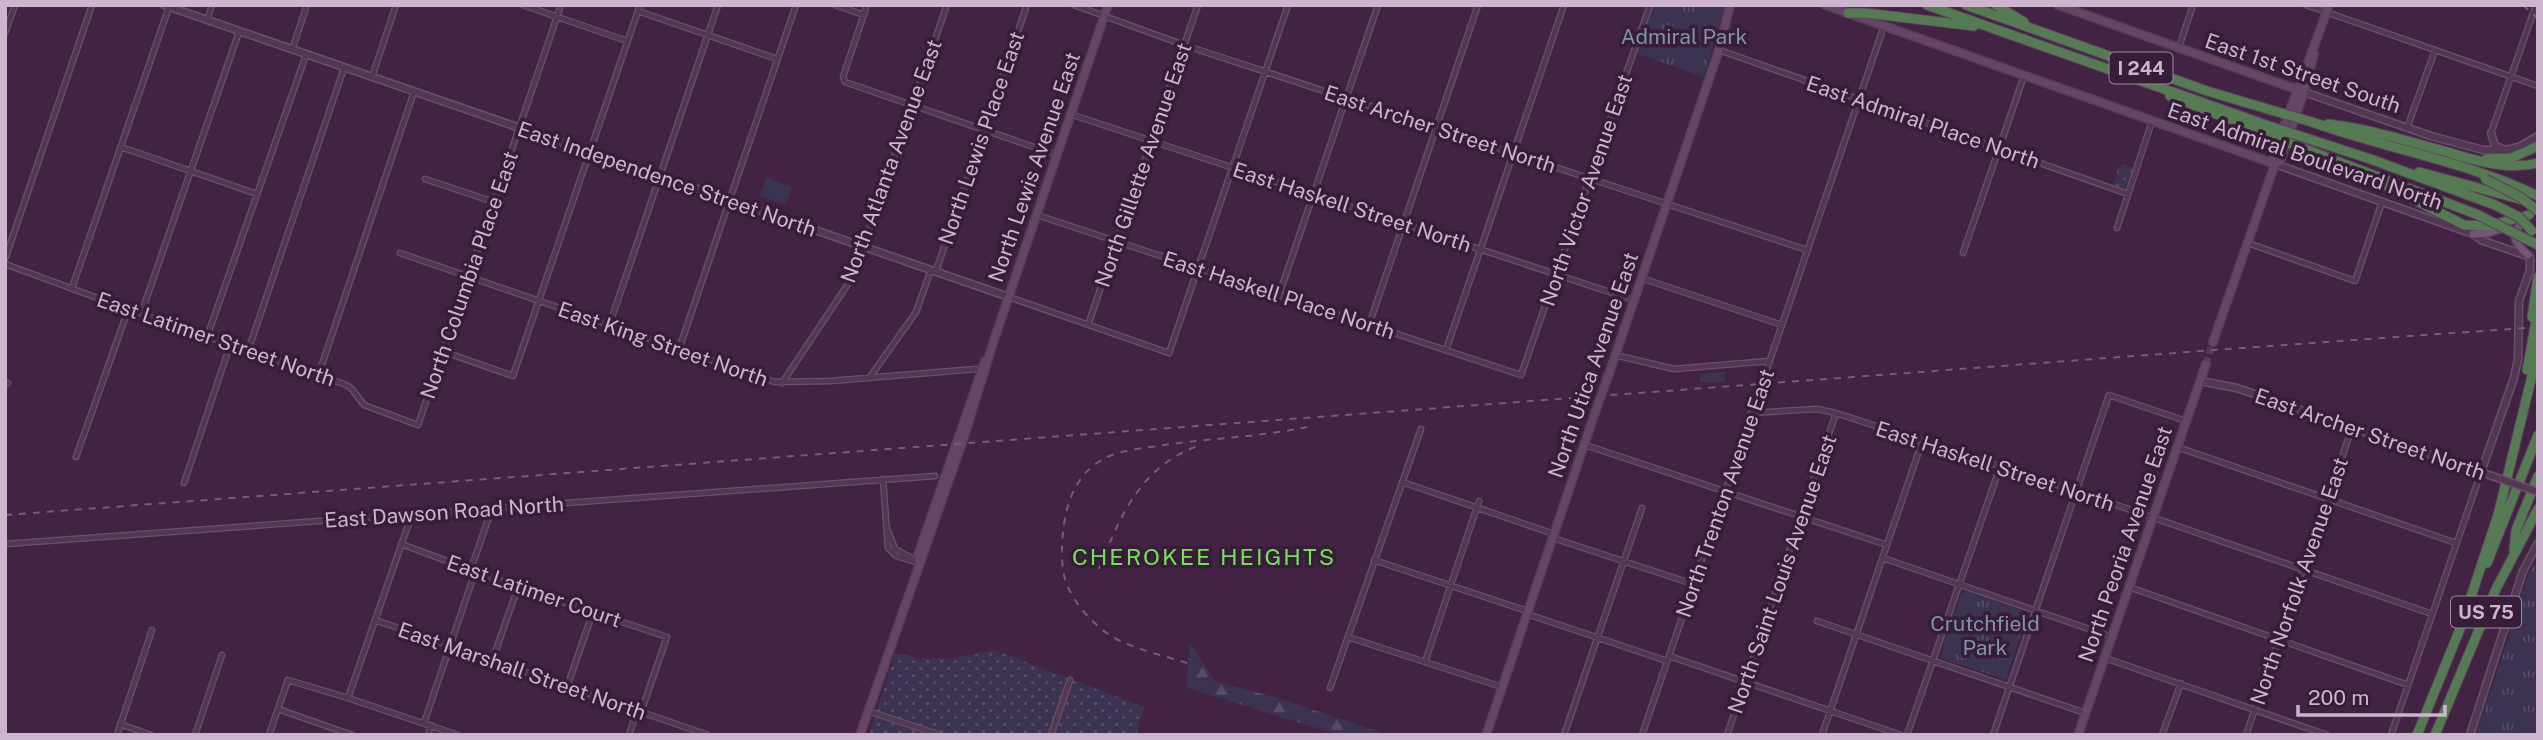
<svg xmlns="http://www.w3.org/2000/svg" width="2543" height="740" font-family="'Public Sans',sans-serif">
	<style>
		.grass { fill: url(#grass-dots) }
		.forest { fill: url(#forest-firs) }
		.park { fill: url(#park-tufts) }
		.pitch { fill: #3c3251 }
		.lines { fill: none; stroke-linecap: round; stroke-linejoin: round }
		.secondary-tunnel { stroke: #573959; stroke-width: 7; stroke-dasharray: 7 3.5; stroke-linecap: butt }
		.minor-casing { stroke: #6a506a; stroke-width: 7 }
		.tertiary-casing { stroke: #6a506a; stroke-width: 9 }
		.secondary-casing { stroke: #583f59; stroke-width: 10 }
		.primary-casing { stroke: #583f59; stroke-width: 10 }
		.motorway-casing { stroke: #5a405a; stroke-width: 11 }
		.minor { stroke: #523853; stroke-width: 4.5 }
		.tertiary { stroke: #523853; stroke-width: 6 }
		.secondary { stroke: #664566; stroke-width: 7 }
		.primary { stroke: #725673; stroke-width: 7 }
		.motorway { stroke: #557a54; stroke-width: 9 }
		.rail { stroke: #795a7a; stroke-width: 2; stroke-dasharray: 7 7; stroke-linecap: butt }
		.tertiary-bridge-casing { stroke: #6a506a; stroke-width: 9; stroke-linecap: butt }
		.secondary-bridge-casing { stroke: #583f59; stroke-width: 10; stroke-linecap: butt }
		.motorway-bridge-casing { stroke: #5a405a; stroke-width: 11; stroke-linecap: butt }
		.tertiary-bridge { stroke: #523853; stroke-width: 6 }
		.secondary-bridge { stroke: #664566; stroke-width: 7 }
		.motorway-bridge { stroke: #557a54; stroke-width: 9 }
		.labels { text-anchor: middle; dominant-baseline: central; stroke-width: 7; stroke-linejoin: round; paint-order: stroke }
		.shield { fill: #371d38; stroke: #a087a0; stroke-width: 2 }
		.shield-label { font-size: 19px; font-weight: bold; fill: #cdb5cd }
		.park-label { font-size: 21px; fill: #8092ae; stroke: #371d38 }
		.street-label { font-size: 21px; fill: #cdb5cd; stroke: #371d38 }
		.neighbourhood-label { font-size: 23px; letter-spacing: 2px; fill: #76e05d; stroke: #371d38 }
	</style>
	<defs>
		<pattern id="grass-dots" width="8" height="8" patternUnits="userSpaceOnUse" patternTransform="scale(1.75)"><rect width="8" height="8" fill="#3c3251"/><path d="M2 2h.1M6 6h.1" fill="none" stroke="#574d69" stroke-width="1.8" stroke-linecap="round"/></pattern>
		<pattern id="forest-firs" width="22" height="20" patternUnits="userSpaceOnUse" patternTransform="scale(1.75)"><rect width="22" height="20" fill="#3c3251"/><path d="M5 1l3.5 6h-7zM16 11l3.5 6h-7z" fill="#574d69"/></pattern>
		<pattern id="park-tufts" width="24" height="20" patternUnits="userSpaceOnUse" patternTransform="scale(1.75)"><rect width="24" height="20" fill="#3c3251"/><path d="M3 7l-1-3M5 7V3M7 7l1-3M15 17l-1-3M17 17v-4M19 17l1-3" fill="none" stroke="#574d69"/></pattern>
	</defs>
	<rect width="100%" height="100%" fill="#422344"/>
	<path class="grass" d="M 2120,164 L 2134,168 L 2125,190 L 2112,186 Z
		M 994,650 L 1144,707 L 1136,735 L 869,735 L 895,653 C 935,663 955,658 994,650 Z"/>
	<path class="forest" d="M 1189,641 L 1215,681 L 1277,698 L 1389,735 L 1340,735 L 1187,688 Z"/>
	<path class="park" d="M 1652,5 L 1719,5 L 1724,8 L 1704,77 L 1636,53 Z
		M 2533,563 L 2538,567 L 2538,735 L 2476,735 L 2510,633 L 2508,631 Z
		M 1968,590 L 2028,613 L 2006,680 L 1943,659 L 1940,656 L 1961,594 Z"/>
	<path class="pitch" d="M 1708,22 L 1718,26 L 1710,48 L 1700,45 Z
		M 766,177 L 792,187 L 786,205 L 759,196 Z
		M 1725,372 L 1725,382 L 1700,382 L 1700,374 Z"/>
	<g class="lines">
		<path class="secondary-tunnel" d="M 2206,364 L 2213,342"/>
		<defs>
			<path id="minor" d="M 523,5 L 627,41
				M 835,5 L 864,15
				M 867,5 L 843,77 L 845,82 L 1057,155
				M 1074,5 L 1184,45 L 1807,250
				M 2306,5 L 2538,86
				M 638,11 L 777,59
				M 207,20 L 212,5
				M 5,33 L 15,5
				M 2179,47 L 2193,5
				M 292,50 L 307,5
				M 1719,50 L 2128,194
				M 372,77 L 396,5
				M 1070,114 L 1634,300
				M 2407,128 L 2435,50
				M 2491,133 L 2536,5
				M 121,147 L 257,194
				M 425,179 L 494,202
				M 1037,215 L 1521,375 L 1650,5
				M 2117,228 L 2152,121
				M 2248,243 L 2355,281 L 2382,202
				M 400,253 L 775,382 L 830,381 L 976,369
				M 1963,253 L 2024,76
				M 5,259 L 92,5
				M 5,264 L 141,314 L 344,384 L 351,388 L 364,405 L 418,425 L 561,5
				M 936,271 L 1027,5
				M 1641,278 L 1782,325
				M 72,288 L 169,7
				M 1279,295 L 1378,5
				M 1009,297 L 1169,353 L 1288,5
				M 141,314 L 239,32
				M 1088,325 L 1198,5
				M 1369,325 L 1478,5
				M 609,326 L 718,5
				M 207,337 L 306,55
				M 679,349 L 796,5
				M 439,350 L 513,376 L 640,5
				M 1446,350 L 1564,5
				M 248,351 L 344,68
				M 1615,355 L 1674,369 L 1770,361
				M 318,376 L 414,92
				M 870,377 L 916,312 L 931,270
				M 5,382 L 8,383
				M 782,383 L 852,278 L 947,5
				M 1751,413 L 1817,409 L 1836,413 L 2076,491 L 2432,614
				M 1585,445 L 1887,545
				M 2177,447 L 2456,543
				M 76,457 L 128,310
				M 883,479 L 888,548 L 896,556 L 919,563
				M 1402,482 L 1554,534
				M 184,483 L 230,345
				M 887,528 L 895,549 L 917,561
				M 1553,538 L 1693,584
				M 5,544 L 935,476
				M 401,544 L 518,587 L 667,637 L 641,712
				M 1883,558 L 2112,637
				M 1374,560 L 1527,611
				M 471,569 L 492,508
				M 2129,587 L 2408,685
				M 1527,614 L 1667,661
				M 375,620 L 708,735
				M 1817,621 L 2085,713
				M 1348,637 L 1502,687
				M 1669,656 L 1901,735
				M 2105,658 L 2327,735
				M 492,661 L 518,587
				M 1425,662 L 1479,501
				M 567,687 L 593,612
				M 1330,688 L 1421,429
				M 348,698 L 412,514
				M 278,709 L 352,735
				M 868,711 L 940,735
				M 424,723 L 475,572
				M 120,724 L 151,735
				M 117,735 L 152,630
				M 195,735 L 222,655
				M 269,735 L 288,680 L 348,698 L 458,735
				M 428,735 L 431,725
				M 629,735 L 637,711
				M 1051,735 L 1070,680
				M 1564,735 L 1642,508
				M 1642,735 L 1884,26
				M 1727,735 L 1836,413
				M 1822,735 L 1922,442
				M 1907,735 L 2000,467
				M 1993,735 L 2109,395 L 2186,421
				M 2162,735 L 2181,683
				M 2246,735 L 2352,428
				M 2391,735 L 2481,472"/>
			<path id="tertiary" d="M 164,5 L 1009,297
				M 2304,92 L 2431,136 L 2483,150 L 2506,150 L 2519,147 L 2538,136
				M 2491,133 L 2495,146 L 2503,149
				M 2275,164 L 2473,234 L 2481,240 L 2530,257 L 2530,270 L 2519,301 L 2518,359 L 2514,378 L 2481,472
				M 2200,381 L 2237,388 L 2492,476
				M 2470,735 L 2523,571 L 2538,543"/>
			<path id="secondary" d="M 1825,5 L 2275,164
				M 2058,5 L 2304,92
				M 2275,164 L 2272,160 C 2290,107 2311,57 2329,5
				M 2275,164 L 2280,162 L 2304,92 L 2314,54
				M 2213,342 L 2275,164
				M 1610,371 L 1719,50 L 1730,5
				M 919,562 L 918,555 L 985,361
				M 860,735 L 964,437 L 994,340 L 1108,5
				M 1486,735 L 1597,407
				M 2078,735 L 2206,364"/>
			<path id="primary" d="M 2526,218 C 2510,234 2512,241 2528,255
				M 2473,234 L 2488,233 L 2505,227"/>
			<path id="motorway" d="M 1927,5 L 2266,125
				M 1966,5 L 2207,91 L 2271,110
				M 1996,5 L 2024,22
				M 1848,13 L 1866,13 L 1974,26
				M 2170,96 L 2263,132
				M 2312,122 C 2387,149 2466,161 2538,196
				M 2328,124 C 2363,128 2398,138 2433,148 C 2467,157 2502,172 2538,163
				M 2306,138 L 2373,160 L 2495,205
				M 2289,143 L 2476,214
				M 2486,159 L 2511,158 L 2538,146
				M 2419,172 L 2523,200
				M 2381,183 L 2464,225 L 2489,226 L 2529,215
				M 2532,317 L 2538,277
				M 2527,370 L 2538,310
				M 2514,550 L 2516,530 L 2538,476
				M 2487,563 L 2538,435
				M 2417,735 L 2462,624 L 2498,515 L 2538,351
				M 2435,735 L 2496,589 L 2538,509"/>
		</defs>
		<use href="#minor" class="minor-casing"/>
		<use href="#tertiary" class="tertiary-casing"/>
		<use href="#secondary" class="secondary-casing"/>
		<use href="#primary" class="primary-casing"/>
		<use href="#motorway" class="motorway-casing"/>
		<use href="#minor" class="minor"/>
		<use href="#tertiary" class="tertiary"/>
		<use href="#secondary" class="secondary"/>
		<use href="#primary" class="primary"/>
		<use href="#motorway" class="motorway"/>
		<path class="rail" d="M 2523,5 L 2538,19
			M 5,515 L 2228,349 L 2538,327
			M 1099,569 C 1120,516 1141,466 1198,446
			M 1187,663 C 1159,654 1121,647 1099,627 C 1084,614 1071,598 1065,579 C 1062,570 1062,558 1062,548 C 1063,510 1073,470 1112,455 C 1128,449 1147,448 1164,445 C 1212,438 1260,437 1307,427"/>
		<defs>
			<path id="tertiary-bridge" d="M 2492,476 L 2538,492"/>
			<path id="secondary-bridge" d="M 1597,407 L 1610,371"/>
			<path id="motorway-bridge" d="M 2271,110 L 2312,122
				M 2266,125 L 2306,138
				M 2263,132 L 2289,143
				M 2485,179 L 2520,197 L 2538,211
				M 2495,205 L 2519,217 L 2532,231
				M 2476,214 L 2538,245"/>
		</defs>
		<use href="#tertiary-bridge" class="tertiary-bridge-casing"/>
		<use href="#secondary-bridge" class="secondary-bridge-casing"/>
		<use href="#motorway-bridge" class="motorway-bridge-casing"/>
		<use href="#tertiary-bridge" class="tertiary-bridge"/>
		<use href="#secondary-bridge" class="secondary-bridge"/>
		<use href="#motorway-bridge" class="motorway-bridge"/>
	</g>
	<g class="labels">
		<g class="shield">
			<rect x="2109.5" y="52.5" width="63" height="31" rx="5"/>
			<rect x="2451" y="596.5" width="70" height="31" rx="5"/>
		</g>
		<g class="shield-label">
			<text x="2141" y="68">I 244</text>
			<text x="2486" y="612">US 75</text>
		</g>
		<g class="park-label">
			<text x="1684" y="36">Admiral Park</text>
			<text x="1985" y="623">Crutchfield<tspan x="1985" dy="24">Park</tspan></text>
		</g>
		<g class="street-label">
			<text transform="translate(2303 73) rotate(19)">East 1st Street South</text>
			<text transform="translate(1923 122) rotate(19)">East Admiral Place North</text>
			<text transform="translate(1440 129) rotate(18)">East Archer Street North</text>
			<text transform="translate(981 138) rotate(-71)">North Lewis Place East</text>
			<text transform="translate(2305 156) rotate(19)">East Admiral Boulevard North</text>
			<text transform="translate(891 161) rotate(-70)">North Atlanta Avenue East</text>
			<text transform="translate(1143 165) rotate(-71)">North Gillette Avenue East</text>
			<text transform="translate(1034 167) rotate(-71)">North Lewis Avenue East</text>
			<text transform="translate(667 179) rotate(19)">East Independence Street North</text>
			<text transform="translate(1586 190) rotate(-71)">North Victor Avenue East</text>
			<text transform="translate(1352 207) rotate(18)">East Haskell Street North</text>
			<text transform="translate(469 275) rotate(-71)">North Columbia Place East</text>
			<text transform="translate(1279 295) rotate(18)">East Haskell Place North</text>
			<text transform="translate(216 339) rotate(19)">East Latimer Street North</text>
			<text transform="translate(663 344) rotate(19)">East King Street North</text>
			<text transform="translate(1593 365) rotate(-71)">North Utica Avenue East</text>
			<text transform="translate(2370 434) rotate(19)">East Archer Street North</text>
			<text transform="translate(1995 466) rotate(18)">East Haskell Street North</text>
			<text transform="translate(1725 493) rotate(-71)">North Trenton Avenue East</text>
			<text transform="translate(444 512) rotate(-4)">East Dawson Road North</text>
			<text transform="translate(2125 544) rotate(-71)">North Peoria Avenue East</text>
			<text transform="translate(1782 574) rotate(-71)">North Saint Louis Avenue East</text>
			<text transform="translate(2299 581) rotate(-71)">North Norfolk Avenue East</text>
			<text transform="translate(534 591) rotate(19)">East Latimer Court</text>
			<text transform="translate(522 671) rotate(19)">East Marshall Street North</text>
		</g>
		<g class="neighbourhood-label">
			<text x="1204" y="556">CHEROKEE HEIGHTS</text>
		</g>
	</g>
	<rect width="2543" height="740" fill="none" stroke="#cdb5cd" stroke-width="14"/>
	<path d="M2298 705v10h147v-10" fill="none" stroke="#cdb5cd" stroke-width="3.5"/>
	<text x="2308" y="705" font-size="21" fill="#cdb5cd" stroke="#371d38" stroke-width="5" paint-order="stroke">200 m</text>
</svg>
